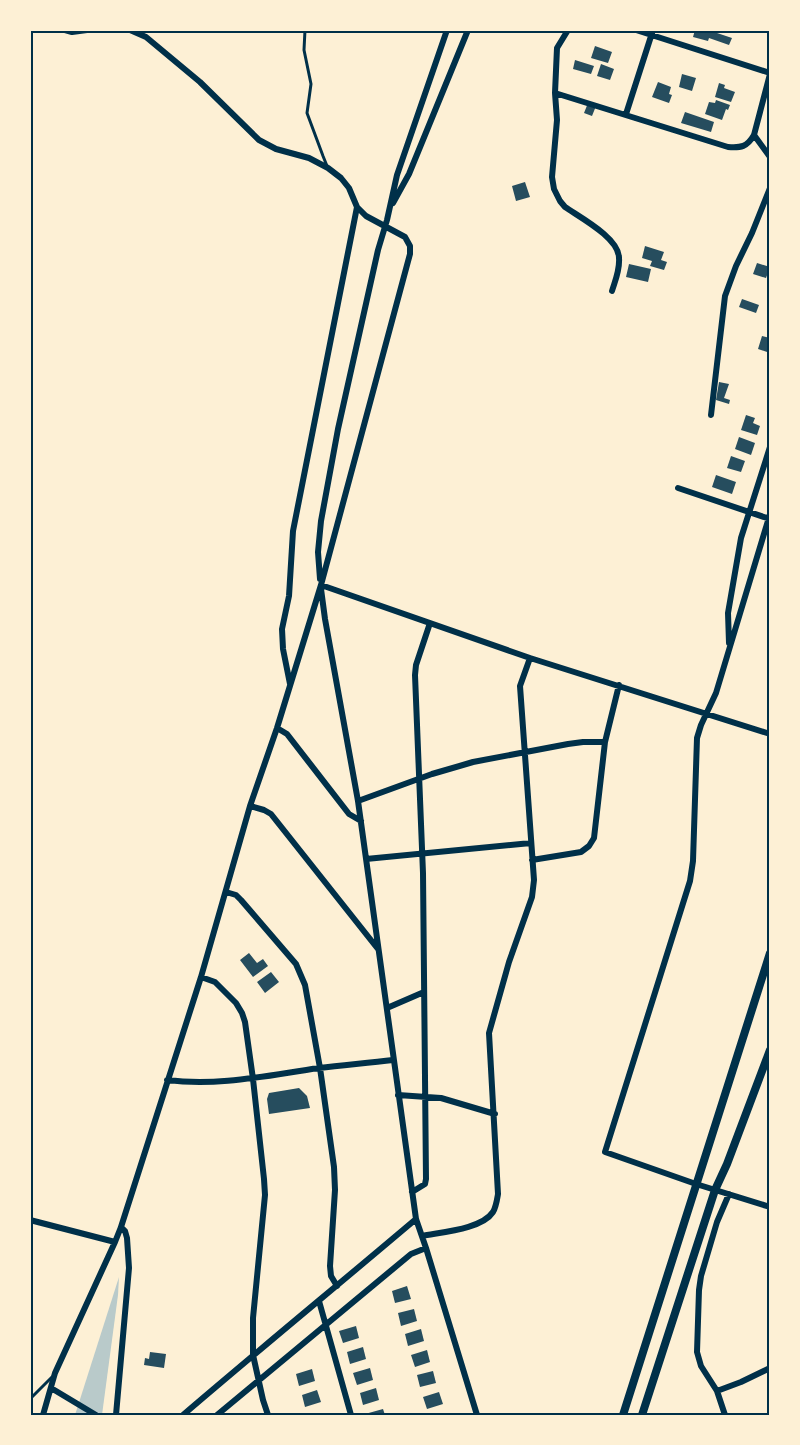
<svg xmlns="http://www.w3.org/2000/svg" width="800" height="1445" font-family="'Roboto Condensed',sans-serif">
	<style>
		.green { fill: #b9caca }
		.building { fill: #264d5e }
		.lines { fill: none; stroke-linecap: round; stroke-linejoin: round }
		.service { stroke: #003049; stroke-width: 3 }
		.minor { stroke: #003049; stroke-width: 6 }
		.tertiary { stroke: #003049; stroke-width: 8 }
		.neatline { fill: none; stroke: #003049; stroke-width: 2 }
	</style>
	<rect width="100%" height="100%" fill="#fdf0d5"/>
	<path class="green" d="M 119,1277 L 118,1295 L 102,1415 L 75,1415 Z"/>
	<path class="building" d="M 695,30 L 712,30 L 711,31 L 732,38 L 729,45 L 709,38 L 708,41 L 693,37 Z
		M 595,46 L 612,52 L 608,63 L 591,58 Z
		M 575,60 L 594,66 L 591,74 L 573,69 Z
		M 601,64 L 614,69 L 610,80 L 597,76 Z
		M 682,74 L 696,78 L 692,91 L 679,87 Z
		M 658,82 L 671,87 L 669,94 L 672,95 L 669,103 L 652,97 Z
		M 719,83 L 725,85 L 724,88 L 735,92 L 731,102 L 715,97 Z
		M 716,100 L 730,105 L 728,110 L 726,109 L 722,120 L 705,114 L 709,102 L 715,103 Z
		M 588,103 L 596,106 L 592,116 L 584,113 Z
		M 685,112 L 714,122 L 711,132 L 681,123 Z
		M 525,182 L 530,197 L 516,201 L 512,186 Z
		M 645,246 L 664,252 L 661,260 L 667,262 L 664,270 L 650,266 L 652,261 L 642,258 Z
		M 757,263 L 770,267 L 766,278 L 753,274 Z
		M 629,264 L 651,269 L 648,282 L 626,277 Z
		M 742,299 L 759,305 L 756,313 L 739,307 Z
		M 762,336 L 770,338 L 770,353 L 758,349 Z
		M 719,382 L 729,384 L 724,398 L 730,400 L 729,404 L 716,400 Z
		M 746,415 L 755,418 L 753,423 L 760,426 L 757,435 L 741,430 Z
		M 739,437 L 755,443 L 751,455 L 735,449 Z
		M 731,456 L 745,461 L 741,472 L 727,468 Z
		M 716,475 L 736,482 L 732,494 L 712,487 Z
		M 249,953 L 257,963 L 263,959 L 268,966 L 253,977 L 240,960 Z
		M 271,972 L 279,982 L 265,993 L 257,982 Z
		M 299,1088 L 307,1096 L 310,1108 L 269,1114 L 267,1099 L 269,1093 Z
		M 407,1286 L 411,1299 L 395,1303 L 392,1291 Z
		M 414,1309 L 417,1321 L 401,1326 L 398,1313 Z
		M 356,1326 L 359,1338 L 343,1343 L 339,1331 Z
		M 421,1329 L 424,1341 L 408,1346 L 405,1334 Z
		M 363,1347 L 366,1359 L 350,1364 L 347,1352 Z
		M 427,1350 L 430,1362 L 415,1367 L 411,1355 Z
		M 150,1352 L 166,1354 L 164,1368 L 144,1365 L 145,1358 L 149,1359 Z
		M 370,1368 L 373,1380 L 357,1385 L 353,1373 Z
		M 312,1369 L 315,1381 L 299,1386 L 296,1374 Z
		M 433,1371 L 436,1383 L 420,1387 L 417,1375 Z
		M 376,1388 L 379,1400 L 363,1405 L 360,1393 Z
		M 317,1390 L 321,1402 L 305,1407 L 302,1395 Z
		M 439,1392 L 443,1404 L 427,1409 L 423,1397 Z
		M 383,1409 L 385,1415 L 365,1415 L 365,1414 Z"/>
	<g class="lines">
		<path class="service" d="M 305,30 L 304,50 L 311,84 L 307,113 L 323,156 L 327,166
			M 30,1399 L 52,1377"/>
		<path class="minor" d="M 65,30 L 72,32 L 87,30
			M 568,30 L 557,48 L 555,93 L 557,120 L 552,177 L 554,189 L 560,201 L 565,207 C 581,218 619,238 619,258 C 620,270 615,281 612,291
			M 636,30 L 770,73
			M 555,93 L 728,147 C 741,148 747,147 754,135 L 770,74
			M 626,114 L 653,30
			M 754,135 L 770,157
			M 393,203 L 409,174 L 468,30
			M 711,415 L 725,296 L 736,266 L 752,233 L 770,188
			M 678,488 L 770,519
			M 770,514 L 716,693 L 701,725 L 697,738 L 693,861 L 690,881 L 605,1152 L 696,1184 L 770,1207
			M 320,579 L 318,552 L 321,521 L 338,429 L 378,250 L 387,220 L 397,175 L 447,30
			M 321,585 L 530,658 L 770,734
			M 321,589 L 325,619 L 358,801 L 416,1219 L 426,1248 L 477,1415
			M 729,643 L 728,613 L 741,538 L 770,447
			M 290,684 L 283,649 L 282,629 L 289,596 L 293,531 L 357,207
			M 277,728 L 287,734 L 349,814 L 361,821
			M 358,801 L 432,774 L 473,762 L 568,744 L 583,742 L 605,742
			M 250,806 L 264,810 L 271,814 L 378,949
			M 366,859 L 531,843
			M 532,860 L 581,852 L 589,846 L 594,838 L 605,742 L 619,685
			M 226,892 L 236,895 L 241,900 L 296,964 L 305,985 L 320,1068 L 334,1167 L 335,1190 L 330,1266 L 331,1276 L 337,1286
			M 201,977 L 215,982 L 236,1003 L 242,1013 L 245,1022 L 253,1079 L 264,1179 L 265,1195 L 253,1318 L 253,1355 L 263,1400 L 268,1415
			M 387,1008 L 424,992
			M 167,1080 C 218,1087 269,1075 319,1068 C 344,1065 368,1063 393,1060
			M 398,1095 L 441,1098 L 495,1114
			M 412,1192 L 425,1184 L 426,1179 L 423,873 L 415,675 L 416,665 L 430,623
			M 30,1220 L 115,1242
			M 422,1236 C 442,1232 482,1229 493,1212 C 496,1207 497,1200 498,1194 L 489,1033 L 509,962 L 532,897 L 534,880 L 520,686 L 530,658
			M 319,1301 L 351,1415
			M 51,1388 L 96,1415
			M 717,1391 L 741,1382 L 770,1368
			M 43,1415 L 55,1373 L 115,1242 L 121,1227 L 201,977 L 250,806 L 277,728 L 321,585 L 410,254 L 410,246 L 405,237 L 366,216 L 357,207 L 349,188 L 341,178 L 328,168 L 309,158 L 276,149 L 259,140 L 200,82 L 146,37 L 130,30
			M 116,1415 L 129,1268 L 127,1238 L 125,1231 L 121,1227
			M 183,1415 C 260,1349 338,1285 416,1219
			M 217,1415 L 411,1254 L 426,1248
			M 725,1415 L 717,1391 L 701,1366 L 697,1352 L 699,1290 L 701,1276 L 717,1222 L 729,1194"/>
		<path class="tertiary" d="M 623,1415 L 770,953
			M 642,1415 L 715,1190 L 727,1164 L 770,1050"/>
	</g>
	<rect width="800" height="1445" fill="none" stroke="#fdf0d5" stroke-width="63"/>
	<rect x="32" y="32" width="736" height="1382" class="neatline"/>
</svg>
